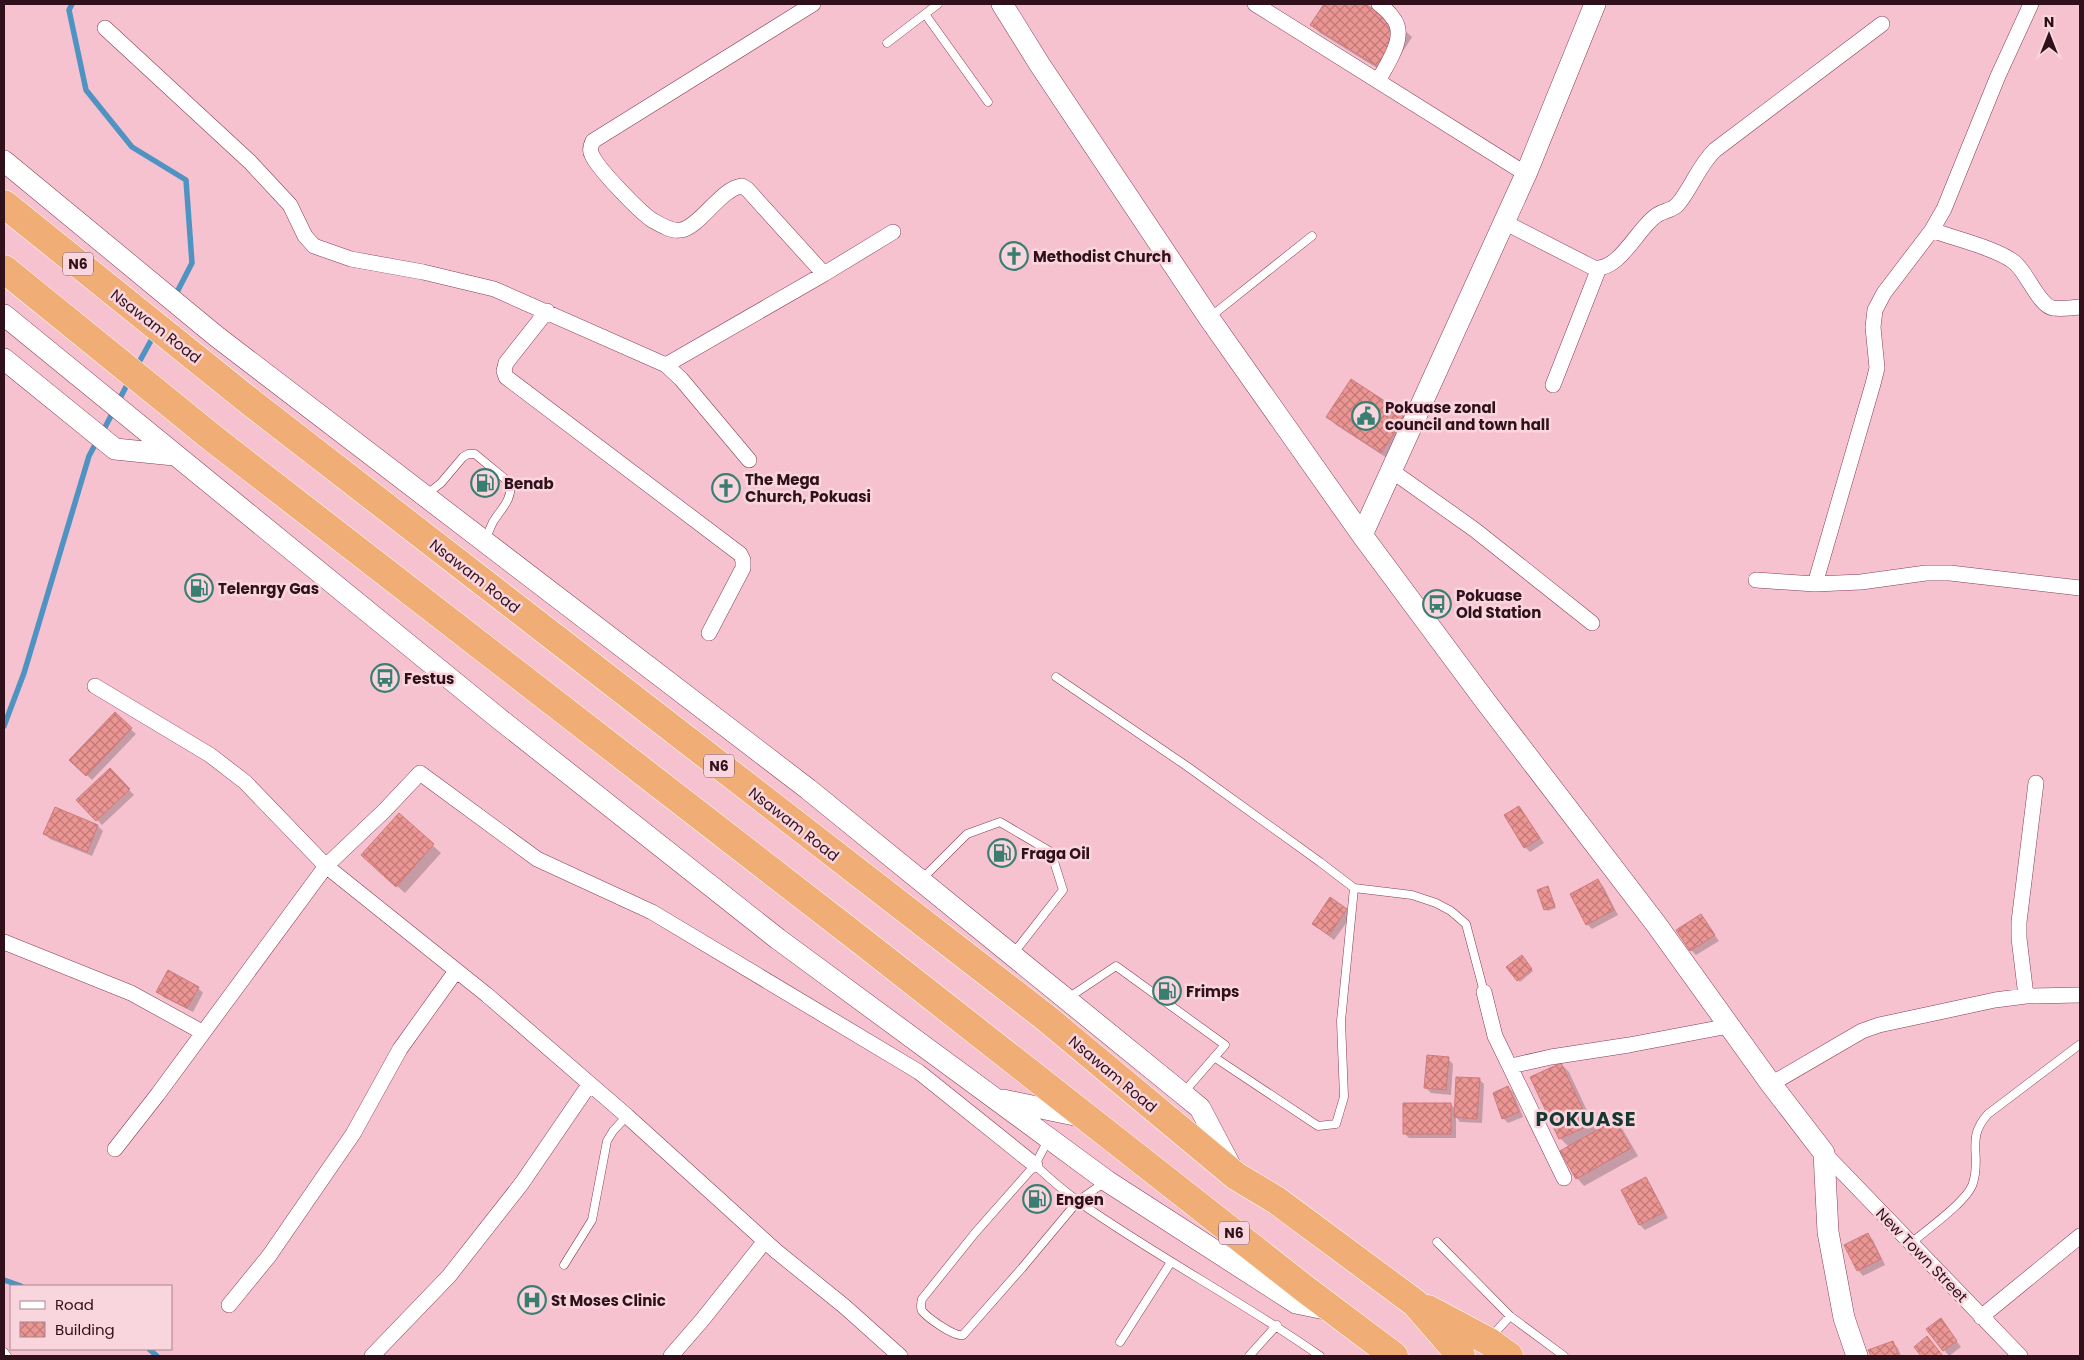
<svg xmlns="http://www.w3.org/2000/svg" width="2084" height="1360" font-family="Poppins,sans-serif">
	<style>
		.shadow { fill: #0003 }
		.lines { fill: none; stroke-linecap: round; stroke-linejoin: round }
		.stream { stroke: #4f93c2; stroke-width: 5.5 }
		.building { fill: url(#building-cross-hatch); stroke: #ce7b7a }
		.lane-casing { stroke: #873d56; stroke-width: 9 }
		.street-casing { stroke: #873d56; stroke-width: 16 }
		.secondary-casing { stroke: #873d56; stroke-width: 22 }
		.highway-casing { stroke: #fff; stroke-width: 29 }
		.lane { stroke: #fff; stroke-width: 8 }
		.street { stroke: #fff; stroke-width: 15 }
		.secondary { stroke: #fff; stroke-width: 21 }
		.highway { stroke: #f0ae76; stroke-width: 28 }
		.labels { text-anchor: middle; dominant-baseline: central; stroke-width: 5; stroke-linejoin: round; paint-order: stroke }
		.shield { fill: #f9d5de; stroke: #6c4b56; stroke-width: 1 }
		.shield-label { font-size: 14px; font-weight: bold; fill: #2f101b }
		.poi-label { font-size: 15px; font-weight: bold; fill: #2f101b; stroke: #f9d5de; text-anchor: start }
		.street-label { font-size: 15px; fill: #2f101b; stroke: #f9d5de }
		.district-label { font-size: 20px; font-weight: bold; letter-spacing: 1px; fill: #173732; stroke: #f9d5de }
	</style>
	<defs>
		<pattern id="building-cross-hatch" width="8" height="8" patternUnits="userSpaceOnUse" patternTransform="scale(1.25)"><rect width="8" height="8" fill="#ec9694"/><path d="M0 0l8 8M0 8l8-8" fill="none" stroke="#c07978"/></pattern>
	</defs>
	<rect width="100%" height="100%" fill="#f7c2d0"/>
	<path class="shadow" d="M 1325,4 L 1362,4 L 1404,30 L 1412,37 L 1388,75 L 1320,33 L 1312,25 Z
		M 1405,416 L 1390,460 L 1336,425 L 1328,417 Z
		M 115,714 L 136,734 L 92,780 L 71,760 Z
		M 110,770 L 134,795 L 102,825 L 78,800 Z
		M 1519,807 L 1544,843 L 1530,852 L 1525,847 Z
		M 55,809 L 98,826 L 103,831 L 92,856 L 50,839 L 45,834 Z
		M 399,815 L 441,853 L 405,893 L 370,863 Z
		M 1598,881 L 1603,886 L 1618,915 L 1592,929 L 1587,924 Z
		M 1547,887 L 1556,908 L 1548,911 L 1545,909 Z
		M 1331,899 L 1352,915 L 1334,940 L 1313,924 Z
		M 1701,916 L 1719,941 L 1696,955 L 1691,950 Z
		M 1524,959 L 1533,971 L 1520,982 L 1518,980 Z
		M 198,988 L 203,993 L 193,1012 L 163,997 L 158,991 Z
		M 1448,1059 L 1453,1064 L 1451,1095 L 1431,1093 L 1426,1088 Z
		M 1561,1064 L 1569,1072 L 1597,1132 L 1615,1122 L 1623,1130 L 1638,1156 L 1584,1186 L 1577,1178 L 1569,1147 L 1560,1138 Z
		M 1479,1079 L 1484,1084 L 1482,1123 L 1460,1122 L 1456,1117 L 1456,1138 L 1409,1138 L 1404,1133 L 1451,1104 L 1455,1109 Z
		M 1508,1087 L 1513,1092 L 1523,1117 L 1508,1123 L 1503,1118 Z
		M 1645,1179 L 1650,1184 L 1668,1218 L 1645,1230 L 1640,1225 L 1622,1191 Z
		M 1868,1235 L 1873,1240 L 1885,1265 L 1863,1276 L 1858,1270 Z
		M 1941,1320 L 1961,1347 L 1949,1356 L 1928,1329 Z
		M 1893,1343 L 1898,1348 L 1901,1356 L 1872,1356 L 1870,1351 Z"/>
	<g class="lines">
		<path class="stream" d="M 72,4 L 69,10 L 86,90 L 132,147 L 186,180 L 192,263 L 175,296
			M 137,366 L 154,335
			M 118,402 L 129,381
			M 102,433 L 114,410
			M 4,726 L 24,673 L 89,456 L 97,441
			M 4,1280 L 21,1286
			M 149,1349 L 157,1356"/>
	</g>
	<path class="building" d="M 1324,4 L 1365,4 L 1405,29 L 1380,68 L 1310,25 Z
		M 1351,379 L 1406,415 L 1381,453 L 1326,417 Z
		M 115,712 L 132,728 L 86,776 L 69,760 Z
		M 110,768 L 130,789 L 96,821 L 76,800 Z
		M 1519,806 L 1540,838 L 1524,848 L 1504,815 Z
		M 55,807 L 98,825 L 87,852 L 43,834 Z
		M 399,813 L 434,844 L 396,887 L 361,855 Z
		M 1598,879 L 1614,910 L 1586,925 L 1570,894 Z
		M 1548,886 L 1555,906 L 1544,910 L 1537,890 Z
		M 1330,897 L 1347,909 L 1329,935 L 1312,924 Z
		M 1701,914 L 1715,935 L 1690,951 L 1676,930 Z
		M 1522,955 L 1532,969 L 1517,981 L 1506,967 Z
		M 168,970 L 199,987 L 187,1008 L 156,992 Z
		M 1427,1055 L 1449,1057 L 1446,1090 L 1424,1088 Z
		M 1561,1063 L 1590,1125 L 1559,1139 L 1530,1077 Z
		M 1456,1077 L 1480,1078 L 1477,1119 L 1454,1117 Z
		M 1508,1086 L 1519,1112 L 1502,1119 L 1493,1093 Z
		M 1403,1103 L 1451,1103 L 1451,1134 L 1403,1134 Z
		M 1615,1120 L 1631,1148 L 1576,1179 L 1560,1151 Z
		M 1646,1177 L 1664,1212 L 1639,1225 L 1621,1190 Z
		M 1868,1233 L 1881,1259 L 1857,1271 L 1844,1245 Z
		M 1941,1318 L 1957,1341 L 1943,1351 L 1926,1329 Z
		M 1927,1336 L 1943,1356 L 1921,1356 L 1914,1347 Z
		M 1893,1341 L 1899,1356 L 1871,1356 L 1868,1350 Z"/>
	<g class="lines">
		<defs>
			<path id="lane" d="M 925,14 L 988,102
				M 887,43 L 938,4
				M 1210,317 L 1312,236
				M 426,495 L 441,483 L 463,457 L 468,454 L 475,454 L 510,483 C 513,499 501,509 493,522 C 490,528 488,534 485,540
				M 1056,677 L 1188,767 L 1320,862 L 1354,888 L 1412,895 L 1436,903 L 1451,911 L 1466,924 L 1484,992
				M 922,879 L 967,834 L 1000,822 L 1051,852 L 1063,890 L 1013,954
				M 1068,998 L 1116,966 L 1225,1045 L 1184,1092
				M 1214,1057 L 1318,1126 L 1336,1124 L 1344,1097 L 1341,1021 L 1354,888
				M 1048,1140 L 1035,1165 L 975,1233 L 922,1299 C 921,1303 920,1307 922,1311 C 928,1318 954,1337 963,1335 L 1022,1268 L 1078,1201 L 1105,1182
				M 1035,1165 C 1049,1178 1064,1191 1079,1202 C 1157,1257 1242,1301 1320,1356
				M 1437,1242 L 1510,1316
				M 1910,1244 C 1926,1230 1968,1201 1973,1183 C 1982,1155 1965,1139 1988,1114 L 2079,1045
				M 564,1265 L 592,1220 L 607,1141 L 613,1131 L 627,1116
				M 1491,1337 L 1510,1316 L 1564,1356
				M 1120,1342 L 1171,1262
				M 4,1352 L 7,1356
				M 1249,1356 L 1277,1325"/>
			<path id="street" d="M 813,4 L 593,141 C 591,145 589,150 592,155 C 597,168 640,212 652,220 C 659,224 672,232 681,230 C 700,227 721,188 742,186 L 747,189 L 824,274
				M 1255,4 L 1526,174
				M 105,28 L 250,162 L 290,205 L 305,236 L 314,246 L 351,259 L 423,272 L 494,289 L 666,365 L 681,379 L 749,460
				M 1378,81 C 1387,64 1408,36 1393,18 C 1389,12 1384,8 1379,4
				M 1504,222 L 1594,268 C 1620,271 1638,227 1657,215 C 1664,210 1672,211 1678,204 C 1692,187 1699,165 1715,150 L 1882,24
				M 1932,230 C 1955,239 1996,248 2014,262 C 2027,272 2039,306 2053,308 C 2062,309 2072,308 2080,307
				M 547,311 L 506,363 L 504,371 L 506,377 L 740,554 L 743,560 L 743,568 L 709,633
				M 666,365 L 824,274 L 893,232
				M 1553,385 L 1599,268
				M 1392,471 L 1475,530 L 1592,623
				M 1756,580 L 1815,584 L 1861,582 L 1926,573 L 1950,573 L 2080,588
				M 1815,584 L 1873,384 L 1877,368 L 1873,327 L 1875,310 L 1884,293 L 1932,230 L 1944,209 L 1998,76 L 2031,4
				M 95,686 L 210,755 L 245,782 L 326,866 L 487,995 L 627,1116 L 776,1251 L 844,1306 L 900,1356
				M 4,942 L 131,993 L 202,1032
				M 1484,992 L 1495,1036 L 1564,1178
				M 2026,996 L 2019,938 L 2019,922 L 2036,783
				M 1511,1066 L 1551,1057 L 1629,1045 L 1729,1026
				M 1771,1084 L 1862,1031 L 1879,1025 L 1995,1000 L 2026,996 L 2080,995
				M 115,1149 L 158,1094 L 326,866 L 384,811 L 420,773 L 537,859 L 652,912 L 919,1072 L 1035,1165
				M 1824,1153 L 2020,1356
				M 229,1305 L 269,1256 L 353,1134 L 400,1049 L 456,971
				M 1981,1317 L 2080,1236
				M 372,1356 L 449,1276 L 522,1183 L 589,1085
				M 671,1356 L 703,1319 L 765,1241"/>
			<path id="secondary" d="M 1002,4 L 1040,65 L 1209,318 L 1362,535 L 1483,698 L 1656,924 L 1771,1084 L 1824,1153 L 1828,1232 L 1844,1318 L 1857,1356
				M 4,161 L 216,336 L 808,789 L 1183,1094 L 1200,1108 L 1232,1169
				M 4,315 L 497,717 L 778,939 L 1107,1181 L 1296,1303 L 1330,1310
				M 4,359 L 115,449 L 174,455
				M 1362,535 L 1526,174 L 1595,4
				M 1003,1100 L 1084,1117"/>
			<path id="highway" d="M 4,204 L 253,404 L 1045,1017 L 1236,1176 L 1276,1200 L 1415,1303 L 1461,1356
				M 4,269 L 215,440 L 863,942 L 1305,1289 L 1394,1356
				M 1428,1309 L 1488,1341 L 1509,1356"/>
		</defs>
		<use href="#lane" class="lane-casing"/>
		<use href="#street" class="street-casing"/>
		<use href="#secondary" class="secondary-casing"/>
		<use href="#highway" class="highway-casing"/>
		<use href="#lane" class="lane"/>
		<use href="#street" class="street"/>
		<use href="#secondary" class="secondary"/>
		<use href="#highway" class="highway"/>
	</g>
	<defs>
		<symbol id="church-ring" viewBox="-11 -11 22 22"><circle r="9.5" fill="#f9d5de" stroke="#3a7e72" stroke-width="1.5"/><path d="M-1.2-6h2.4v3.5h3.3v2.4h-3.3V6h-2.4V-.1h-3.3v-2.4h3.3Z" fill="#3a7e72"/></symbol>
		<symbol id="civic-ring" viewBox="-11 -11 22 22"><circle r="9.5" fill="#f9d5de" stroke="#3a7e72" stroke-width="1.5"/><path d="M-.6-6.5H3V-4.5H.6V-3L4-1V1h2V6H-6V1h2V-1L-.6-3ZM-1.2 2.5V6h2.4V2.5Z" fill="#3a7e72"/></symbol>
		<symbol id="fuel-ring" viewBox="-11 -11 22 22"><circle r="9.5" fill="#f9d5de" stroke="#3a7e72" stroke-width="1.5"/><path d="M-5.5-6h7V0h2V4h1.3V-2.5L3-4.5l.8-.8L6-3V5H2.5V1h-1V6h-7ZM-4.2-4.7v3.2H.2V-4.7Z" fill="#3a7e72"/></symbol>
		<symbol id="bus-ring" viewBox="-11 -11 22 22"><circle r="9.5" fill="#f9d5de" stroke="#3a7e72" stroke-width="1.5"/><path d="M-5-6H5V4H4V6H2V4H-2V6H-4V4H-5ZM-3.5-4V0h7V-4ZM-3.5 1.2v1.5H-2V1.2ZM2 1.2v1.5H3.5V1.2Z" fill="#3a7e72"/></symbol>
		<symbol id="hospital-ring" viewBox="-11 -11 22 22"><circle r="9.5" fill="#f9d5de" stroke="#3a7e72" stroke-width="1.5"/><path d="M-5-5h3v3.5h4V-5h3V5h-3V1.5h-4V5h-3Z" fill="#3a7e72"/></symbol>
	</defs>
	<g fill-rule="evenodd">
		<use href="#church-ring" x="998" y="240" width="32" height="32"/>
		<use href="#civic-ring" x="1350" y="400" width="32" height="32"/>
		<use href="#fuel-ring" x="469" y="467" width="32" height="32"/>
		<use href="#church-ring" x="710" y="472" width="32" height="32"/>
		<use href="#fuel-ring" x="183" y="572" width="32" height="32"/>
		<use href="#bus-ring" x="1421" y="588" width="32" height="32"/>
		<use href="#bus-ring" x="369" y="662" width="32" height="32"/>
		<use href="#fuel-ring" x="986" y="837" width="32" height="32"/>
		<use href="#fuel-ring" x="1151" y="975" width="32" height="32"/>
		<use href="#fuel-ring" x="1021" y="1183" width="32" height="32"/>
		<use href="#hospital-ring" x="516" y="1284" width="32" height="32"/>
	</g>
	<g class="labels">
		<g class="shield">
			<rect x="63" y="252.5" width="30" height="23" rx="4"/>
			<rect x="704" y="754.5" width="30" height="23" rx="4"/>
			<rect x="1219" y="1221.5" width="30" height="23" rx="4"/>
		</g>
		<g class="shield-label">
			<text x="78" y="264">N6</text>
			<text x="719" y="766">N6</text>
			<text x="1234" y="1233">N6</text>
		</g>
		<g class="poi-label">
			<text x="1033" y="256">Methodist Church</text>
			<text x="1385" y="407">Pokuase zonal<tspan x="1385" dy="17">council and town hall</tspan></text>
			<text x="745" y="479">The Mega<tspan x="745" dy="17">Church, Pokuasi</tspan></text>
			<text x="504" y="483">Benab</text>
			<text x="218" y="588">Telenrgy Gas</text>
			<text x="1456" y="595">Pokuase<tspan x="1456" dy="17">Old Station</tspan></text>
			<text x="404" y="678">Festus</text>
			<text x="1021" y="853">Fraga Oil</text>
			<text x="1186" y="991">Frimps</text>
			<text x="1056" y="1199">Engen</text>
			<text x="551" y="1300">St Moses Clinic</text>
		</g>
		<g class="street-label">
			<text transform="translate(156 326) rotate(38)">Nsawam Road</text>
			<text transform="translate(475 576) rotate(38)">Nsawam Road</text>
			<text transform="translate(794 824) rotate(38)">Nsawam Road</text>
			<text transform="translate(1113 1074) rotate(40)">Nsawam Road</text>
			<text transform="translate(1922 1255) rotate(46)">New Town Street</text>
		</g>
		<g class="district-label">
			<text x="1586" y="1119">POKUASE</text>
		</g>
	</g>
	<rect width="2084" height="1360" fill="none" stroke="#2f101b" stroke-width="10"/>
	<rect x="10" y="1285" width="162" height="65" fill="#f9d5de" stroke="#a88690"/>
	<rect x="20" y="1301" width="25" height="8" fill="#ffffff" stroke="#a88690"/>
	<text x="55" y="1310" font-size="15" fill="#2f101b">Road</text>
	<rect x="20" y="1322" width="25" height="15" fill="url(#building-cross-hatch)" stroke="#a88690"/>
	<text x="55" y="1335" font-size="15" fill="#2f101b">Building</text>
	<g transform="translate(2049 35)" stroke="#f9d5de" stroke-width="4" paint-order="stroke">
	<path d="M0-4L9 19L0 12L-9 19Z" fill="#2f101b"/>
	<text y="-8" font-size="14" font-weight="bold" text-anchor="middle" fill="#2f101b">N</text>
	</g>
</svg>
